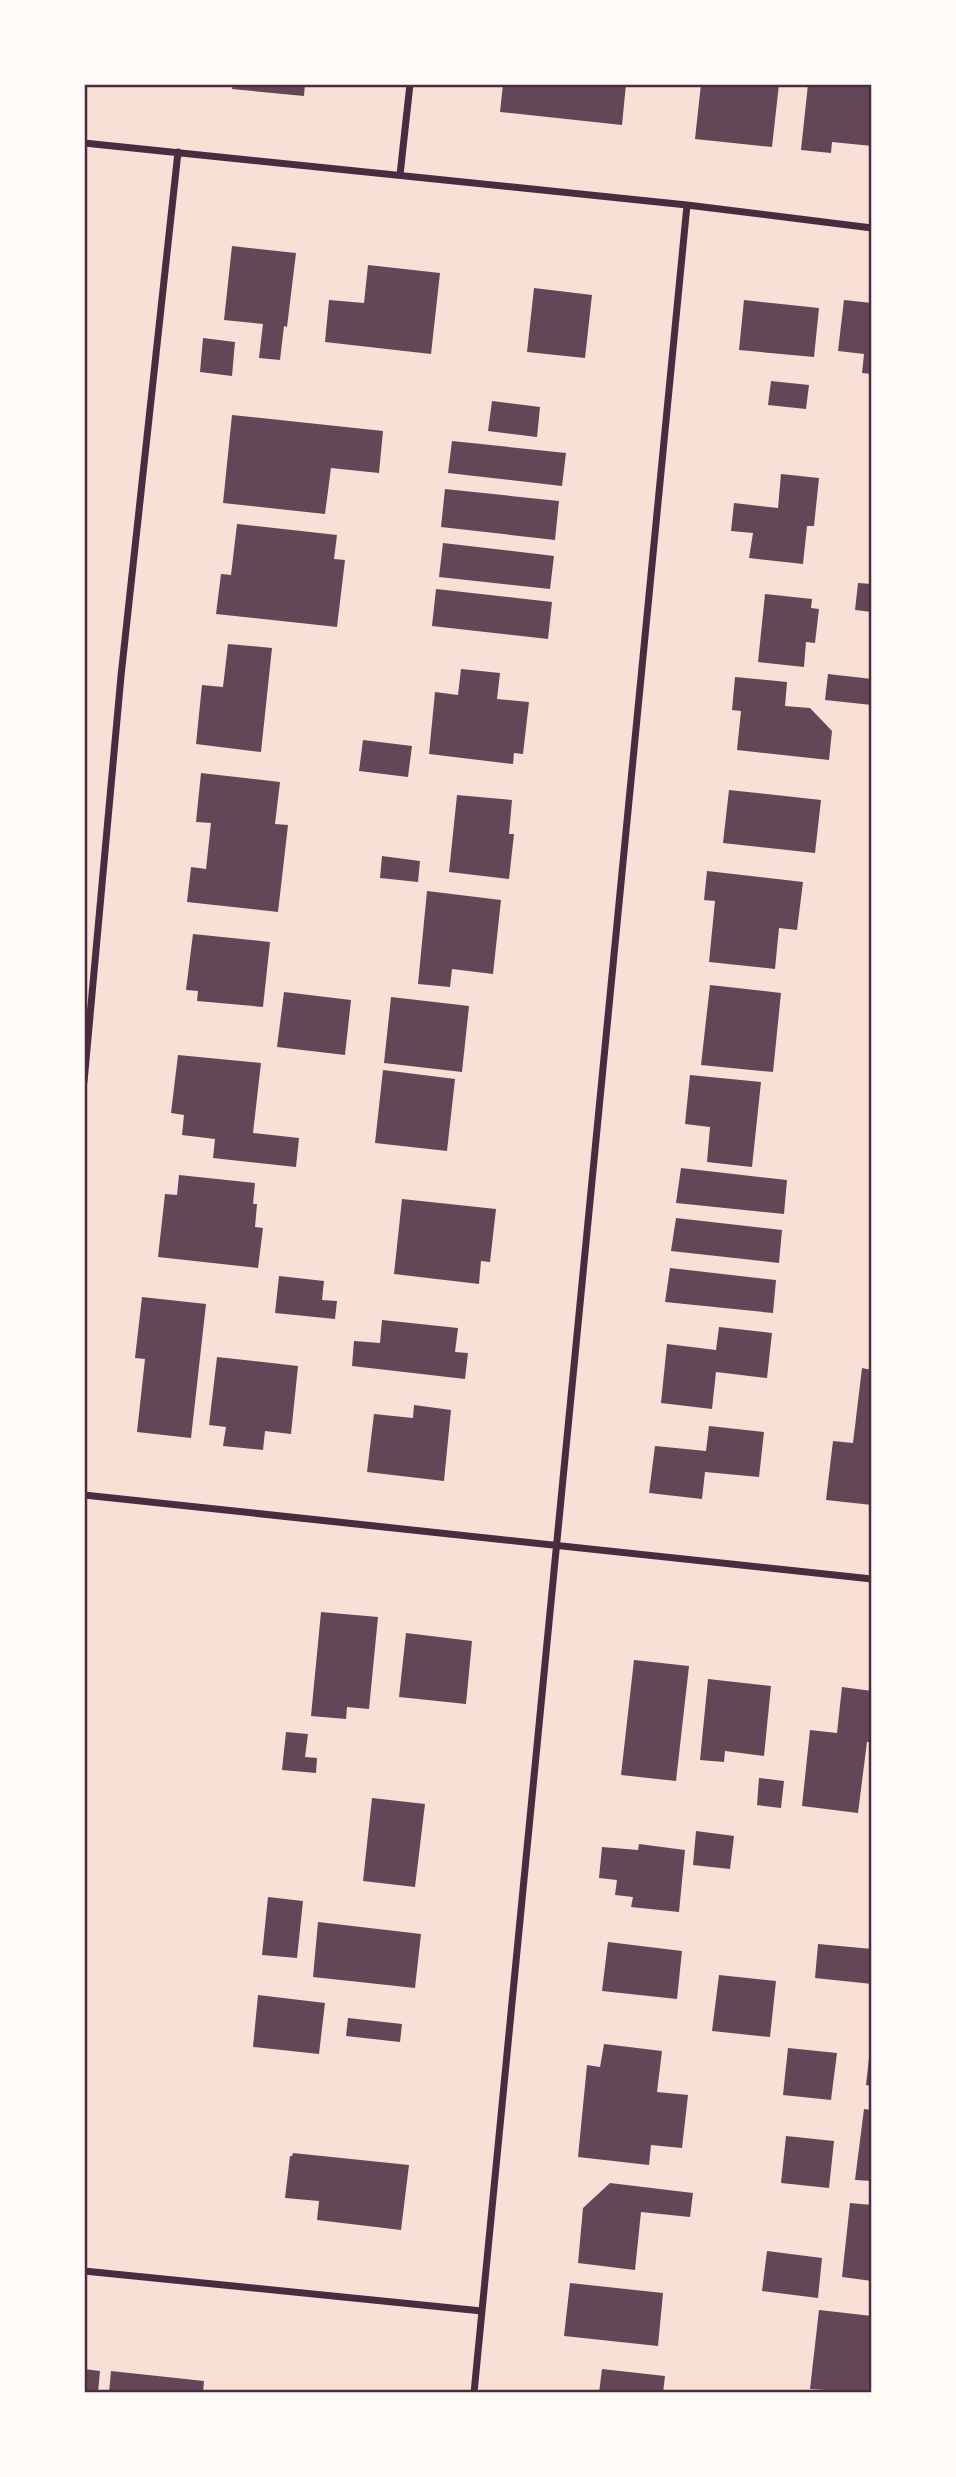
<svg xmlns="http://www.w3.org/2000/svg" width="956" height="2477" font-family="Jost,sans-serif">
	<style>
		.building { fill: #644757 }
		.lines { fill: none; stroke-linecap: round; stroke-linejoin: round }
		.minor { stroke: #4a2c40; stroke-width: 7 }
		.neatline { fill: none; stroke: #4a2c40; stroke-width: 2.5 }
	</style>
	<rect width="100%" height="100%" fill="#f7e1d7"/>
	<path class="building" d="M 233,84 L 305,84 L 304,96 L 232,89 Z
		M 503,84 L 626,84 L 622,125 L 500,112 Z
		M 701,84 L 779,84 L 772,147 L 695,139 Z
		M 808,84 L 872,84 L 872,146 L 832,142 L 831,153 L 801,150 Z
		M 232,246 L 296,253 L 287,327 L 284,326 L 280,360 L 259,358 L 263,324 L 224,320 Z
		M 368,265 L 440,273 L 431,354 L 325,342 L 329,300 L 364,303 Z
		M 534,288 L 592,295 L 585,358 L 527,352 Z
		M 744,300 L 819,308 L 814,357 L 739,350 Z
		M 844,300 L 872,303 L 872,374 L 862,373 L 864,354 L 838,351 Z
		M 203,338 L 235,342 L 232,376 L 200,372 Z
		M 771,381 L 809,385 L 806,409 L 768,405 Z
		M 492,401 L 540,407 L 537,437 L 488,431 Z
		M 232,415 L 383,431 L 379,473 L 331,468 L 325,514 L 223,503 Z
		M 452,441 L 566,453 L 562,486 L 448,473 Z
		M 781,474 L 819,478 L 814,526 L 807,526 L 803,564 L 749,558 L 753,533 L 731,531 L 734,503 L 778,508 Z
		M 445,489 L 559,501 L 555,540 L 441,527 Z
		M 237,524 L 337,535 L 334,559 L 345,560 L 337,627 L 216,614 L 221,574 L 231,575 Z
		M 443,543 L 554,556 L 550,589 L 439,577 Z
		M 858,583 L 872,584 L 872,612 L 855,610 Z
		M 436,589 L 552,602 L 548,639 L 432,626 Z
		M 765,594 L 812,599 L 811,608 L 819,609 L 815,643 L 806,642 L 804,667 L 758,662 Z
		M 228,644 L 272,648 L 261,752 L 196,744 L 202,685 L 223,687 Z
		M 461,669 L 500,673 L 497,699 L 529,702 L 523,754 L 514,753 L 513,764 L 429,754 L 435,692 L 458,695 Z
		M 828,674 L 872,679 L 872,705 L 825,700 Z
		M 735,677 L 787,682 L 785,706 L 810,708 L 832,731 L 829,760 L 737,750 L 741,711 L 732,710 Z
		M 363,740 L 412,746 L 408,777 L 359,771 Z
		M 201,773 L 280,782 L 275,824 L 288,825 L 278,912 L 187,902 L 191,867 L 206,869 L 211,823 L 196,822 Z
		M 729,790 L 821,800 L 815,853 L 723,843 Z
		M 457,795 L 512,800 L 509,834 L 514,834 L 509,879 L 449,872 Z
		M 382,856 L 420,861 L 418,882 L 380,878 Z
		M 707,871 L 803,882 L 797,930 L 779,928 L 775,969 L 709,962 L 715,901 L 704,900 Z
		M 427,891 L 501,900 L 493,974 L 452,969 L 450,987 L 418,984 Z
		M 193,934 L 270,942 L 263,1007 L 197,1001 L 198,991 L 186,990 Z
		M 710,985 L 781,993 L 773,1072 L 701,1065 Z
		M 284,992 L 351,1000 L 345,1055 L 277,1047 Z
		M 391,997 L 469,1006 L 462,1072 L 384,1063 Z
		M 178,1055 L 261,1063 L 253,1133 L 299,1138 L 296,1167 L 213,1158 L 215,1139 L 182,1135 L 184,1115 L 171,1113 Z
		M 383,1070 L 455,1079 L 447,1151 L 375,1143 Z
		M 690,1075 L 761,1082 L 752,1167 L 707,1162 L 710,1127 L 685,1124 Z
		M 681,1168 L 787,1180 L 784,1214 L 676,1203 Z
		M 179,1175 L 255,1183 L 253,1204 L 257,1204 L 255,1227 L 263,1228 L 258,1268 L 158,1257 L 165,1194 L 177,1195 Z
		M 402,1199 L 496,1209 L 490,1262 L 481,1261 L 479,1284 L 394,1274 Z
		M 676,1218 L 782,1230 L 779,1263 L 671,1251 Z
		M 670,1268 L 776,1280 L 773,1313 L 665,1302 Z
		M 279,1276 L 324,1281 L 322,1300 L 337,1301 L 335,1319 L 275,1313 Z
		M 142,1297 L 206,1304 L 191,1438 L 137,1432 L 145,1359 L 135,1358 Z
		M 382,1320 L 458,1328 L 455,1352 L 468,1353 L 465,1379 L 352,1366 L 354,1341 L 380,1343 Z
		M 719,1327 L 772,1333 L 767,1378 L 716,1372 L 712,1409 L 661,1403 L 667,1344 L 716,1350 Z
		M 217,1357 L 298,1366 L 291,1434 L 265,1431 L 263,1450 L 223,1446 L 226,1427 L 209,1425 Z
		M 862,1368 L 872,1370 L 872,1505 L 826,1500 L 833,1441 L 853,1443 Z
		M 414,1405 L 451,1410 L 444,1481 L 367,1472 L 374,1414 L 413,1418 Z
		M 709,1426 L 764,1432 L 759,1477 L 705,1472 L 702,1499 L 649,1493 L 655,1446 L 706,1451 Z
		M 321,1612 L 378,1617 L 369,1709 L 347,1707 L 346,1719 L 311,1716 Z
		M 406,1633 L 472,1641 L 466,1704 L 399,1697 Z
		M 634,1660 L 689,1666 L 676,1781 L 621,1775 Z
		M 708,1679 L 771,1686 L 764,1756 L 725,1751 L 724,1762 L 700,1760 Z
		M 842,1687 L 872,1691 L 872,1742 L 867,1742 L 858,1813 L 802,1806 L 810,1730 L 837,1733 Z
		M 286,1732 L 308,1734 L 305,1757 L 317,1758 L 316,1773 L 282,1770 Z
		M 759,1778 L 784,1781 L 781,1808 L 757,1805 Z
		M 372,1798 L 425,1804 L 415,1887 L 363,1881 Z
		M 696,1831 L 734,1836 L 730,1869 L 693,1865 Z
		M 639,1844 L 685,1850 L 679,1912 L 631,1907 L 633,1897 L 615,1895 L 617,1880 L 599,1878 L 602,1847 L 638,1850 Z
		M 268,1897 L 303,1901 L 297,1958 L 262,1955 Z
		M 318,1922 L 421,1934 L 415,1988 L 313,1977 Z
		M 608,1942 L 682,1951 L 677,1999 L 602,1991 Z
		M 818,1944 L 872,1949 L 872,1984 L 815,1978 Z
		M 719,1975 L 776,1981 L 770,2037 L 712,2031 Z
		M 258,1995 L 325,2003 L 319,2054 L 253,2047 Z
		M 348,2018 L 402,2024 L 400,2042 L 346,2036 Z
		M 604,2044 L 662,2051 L 657,2092 L 688,2095 L 682,2148 L 651,2145 L 649,2165 L 578,2157 L 587,2065 L 600,2067 Z
		M 788,2048 L 837,2053 L 831,2100 L 783,2095 Z
		M 870,2049 L 872,2049 L 872,2086 L 866,2085 Z
		M 864,2109 L 872,2110 L 872,2181 L 855,2180 Z
		M 786,2136 L 834,2141 L 829,2188 L 781,2183 Z
		M 293,2153 L 409,2165 L 401,2230 L 317,2220 L 319,2201 L 285,2198 L 290,2156 L 292,2156 Z
		M 610,2183 L 693,2193 L 690,2217 L 641,2212 L 635,2270 L 578,2263 L 583,2208 Z
		M 850,2203 L 872,2205 L 872,2281 L 842,2277 Z
		M 767,2251 L 822,2258 L 818,2298 L 762,2291 Z
		M 570,2283 L 663,2293 L 658,2346 L 564,2336 Z
		M 819,2310 L 872,2316 L 872,2393 L 810,2389 Z
		M 84,2369 L 100,2371 L 98,2393 L 84,2393 Z
		M 602,2369 L 665,2376 L 663,2393 L 599,2393 Z
		M 111,2371 L 204,2381 L 203,2393 L 109,2393 Z"/>
	<g class="lines">
		<path class="minor" d="M 84,143 L 687,205 L 872,228
			M 400,175 L 410,84
			M 84,1082 L 121,676 L 178,152
			M 84,1495 L 872,1579
			M 84,2271 L 482,2311
			M 474,2393 L 687,205"/>
	</g>
	<rect width="956" height="2477" fill="none" stroke="#fffaf5" stroke-width="172"/>
	<rect x="86" y="86" width="784" height="2305" class="neatline"/>
</svg>
